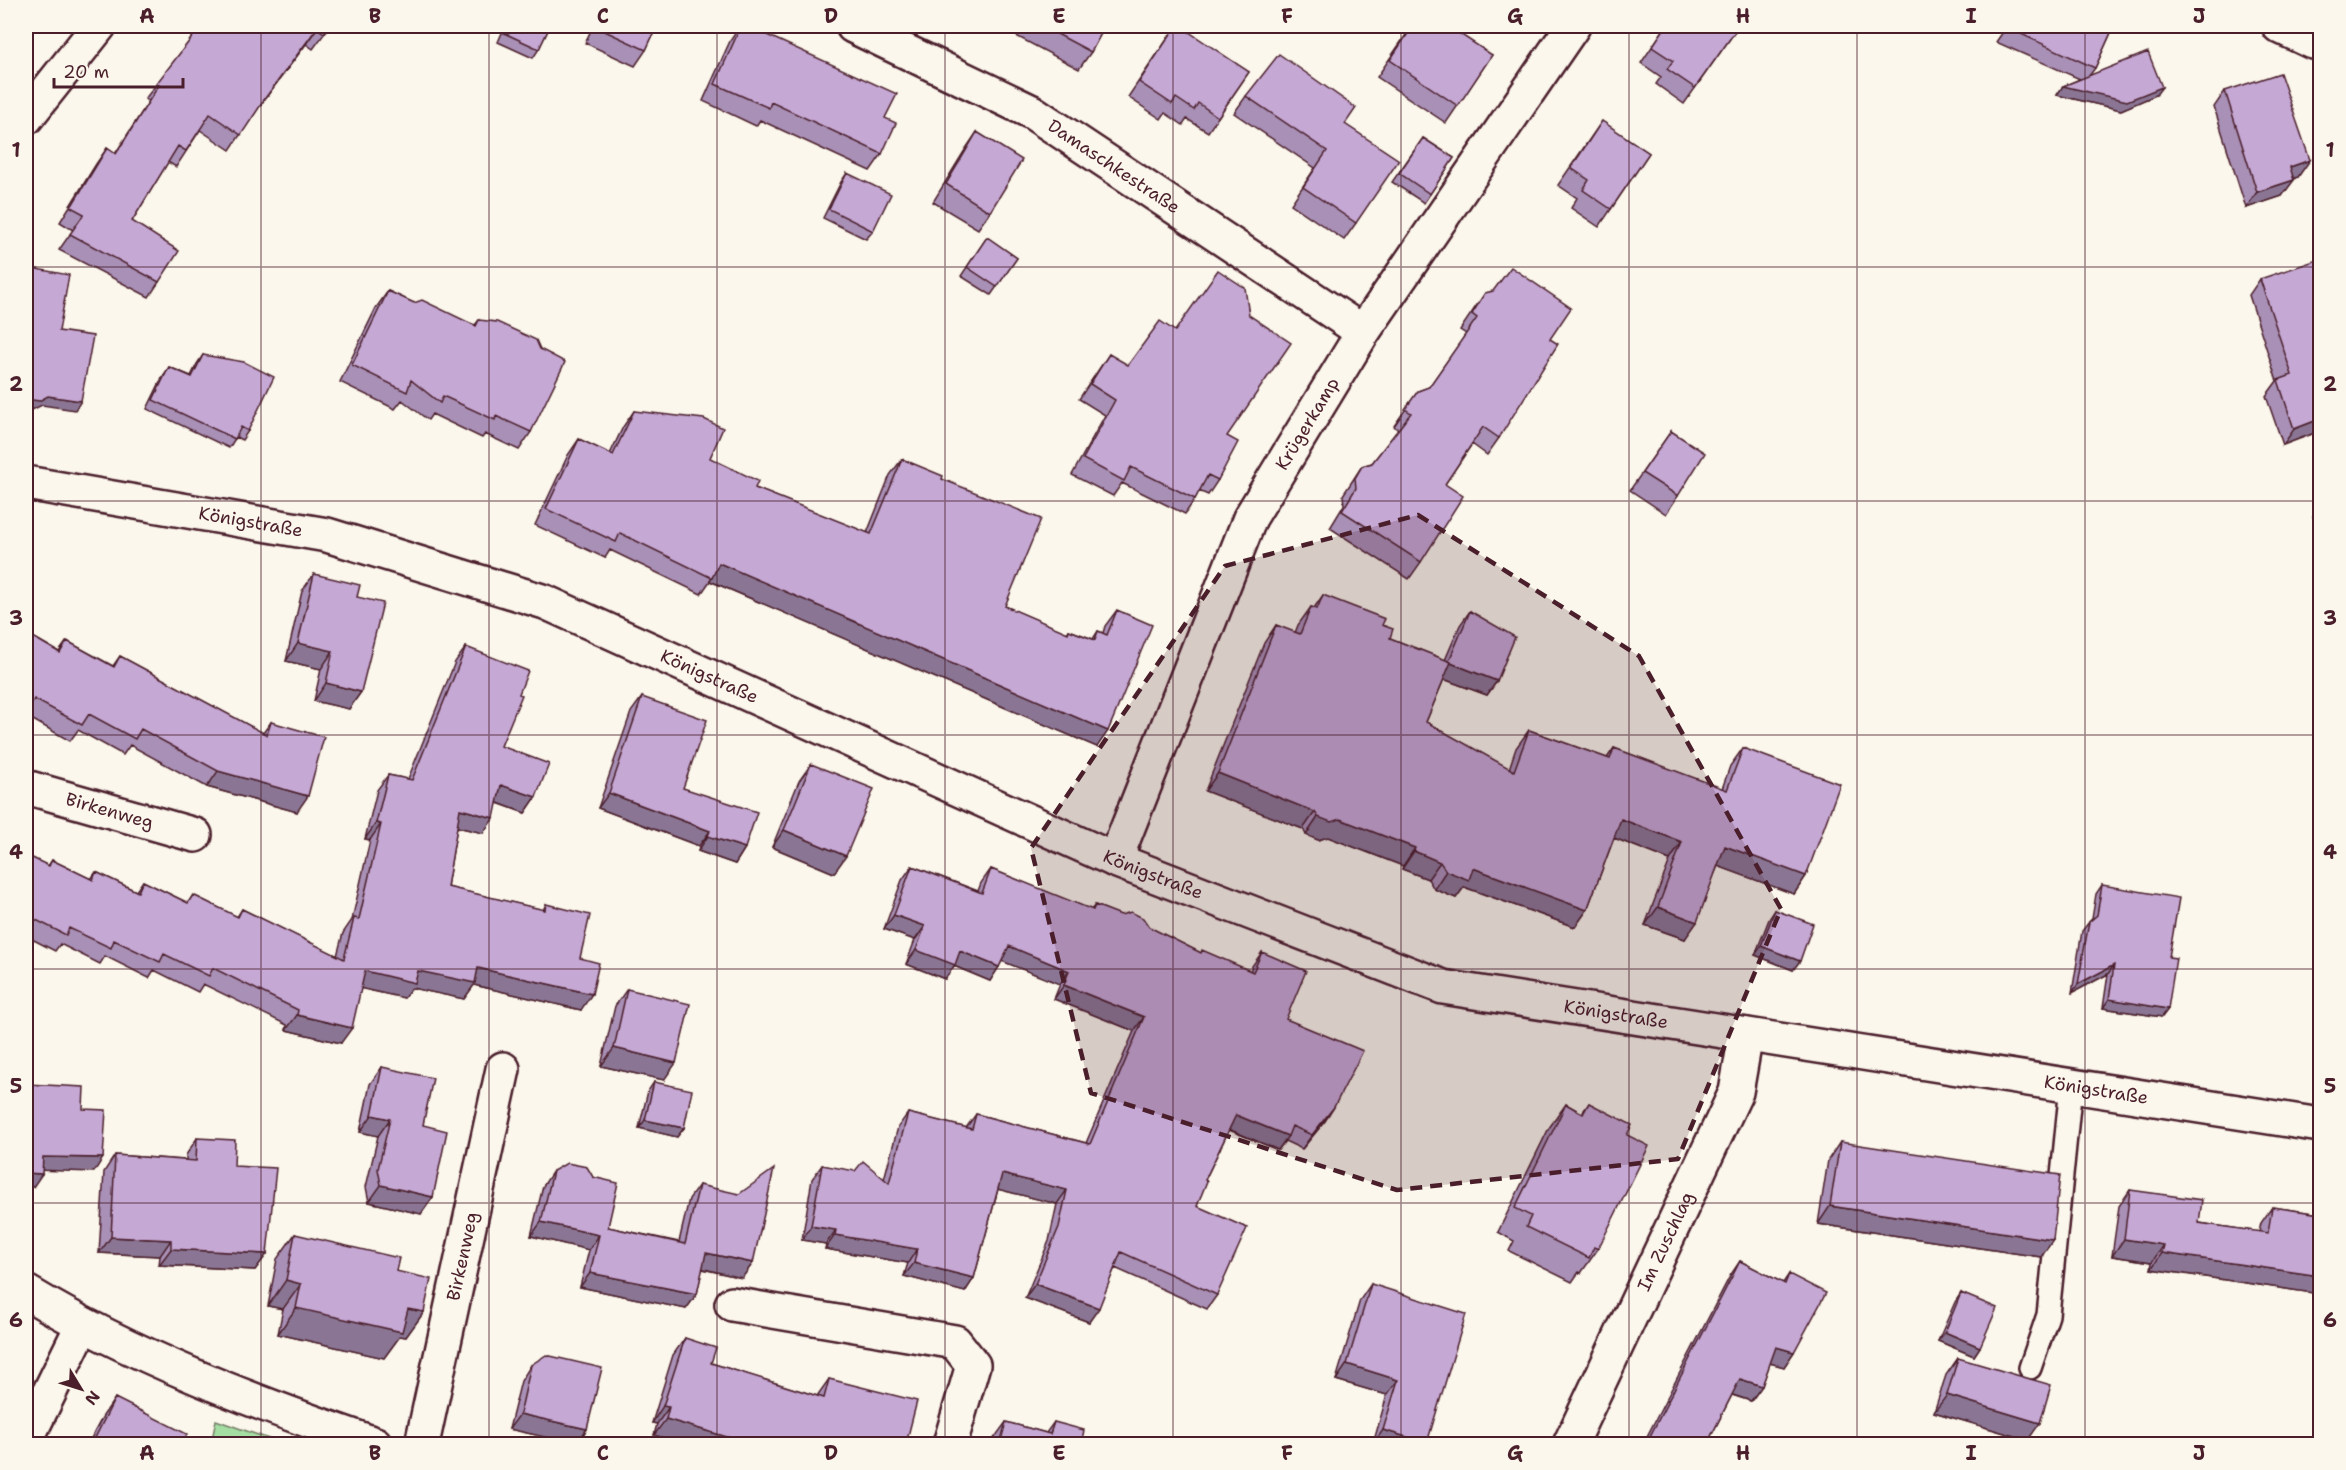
<svg xmlns="http://www.w3.org/2000/svg" width="2346" height="1470" font-family="'Shantell Sans',sans-serif">
	<style>
		.green { fill: #a4dea3; stroke: #777e67; stroke-width: 1.5 }
		.lines { fill: none; stroke-linecap: round; stroke-linejoin: round }
		.service-casing { stroke: #4a1f2b; stroke-width: 26 }
		.minor-casing { stroke: #4a1f2b; stroke-width: 38 }
		.secondary-casing { stroke: #4a1f2b; stroke-width: 38 }
		.service { stroke: #fbf7ec; stroke-width: 21 }
		.minor { stroke: #fbf7ec; stroke-width: 33 }
		.secondary { stroke: #fbf7ec; stroke-width: 33 }
		.wall { fill: #a990b6; stroke: #4a1f2b; stroke-width: 1.5 }
		.shaded-wall { fill: #8a7694; stroke: #4a1f2b; stroke-width: 1.5 }
		.building { fill: #c5a8d4; stroke: #4a1f2b; stroke-width: 1.5 }
		.marked { fill: #4a1f2b; fill-opacity: 0.2; stroke: #4a1f2b; stroke-width: 4.5; stroke-dasharray: 12 8; stroke-linejoin: round }
		.grid { fill: none; stroke: #4a1f2b; stroke-width: 1.5; stroke-opacity: 0.55 }
		.labels { text-anchor: middle; dominant-baseline: central; stroke-width: 6; stroke-linejoin: round; paint-order: stroke }
		.street-label { font-size: 18px; fill: #4a1f2b; stroke: #fbf7ec }
		.neatline { fill: none; stroke: #4a1f2b; stroke-width: 2 }
		.grid-label { font-size: 20px; text-anchor: middle; font-weight: bold; fill: #4a1f2b }
	</style>
	<rect width="100%" height="100%" fill="#fbf7ec"/>
	<filter id="ink" filterUnits="userSpaceOnUse"><feTurbulence type="fractalNoise" baseFrequency=".0167" numOctaves="2"/><feDisplacementMap in="SourceGraphic" scale="12" xChannelSelector="R" yChannelSelector="G"/><feConvolveMatrix kernelMatrix="1 2 1 2 8 2 1 2 1" color-interpolation-filters="sRGB"/></filter>
	<g filter="url(#ink)">
		<path class="green" d="M 216,1420 L 283,1444 L 211,1444 Z"/>
		<g class="lines">
			<defs>
				<path id="service" d="M 2030,1368 L 2048,1315 L 2071,1086"/>
				<g id="minor">
					<path id="s1" d="M 853,26 L 1032,112 L 1363,332"/>
					<path d="M 2279,26 L 2313,42"/>
					<path d="M 26,118 L 99,26"/>
					<path id="s2" d="M 26,787 L 195,835"/>
					<path id="s3" d="M 1115,860 L 1250,518 L 1363,332 L 1573,26"/>
					<path d="M 26,1292 C 132,1356 258,1404 375,1444"/>
					<path d="M 732,1304 L 955,1342 L 973,1365 L 950,1444"/>
					<path d="M 26,1440 L 82,1326"/>
					<path id="s4" d="M 422,1444 L 503,1069"/>
					<path id="s5" d="M 1570,1444 L 1736,1092 L 1746,1035"/>
				</g>
				<g id="secondary">
					<path id="s6" d="M 26,483 L 327,535 L 545,602 L 1115,860 L 1443,987 L 2320,1125"/>
				</g>
			</defs>
			<use href="#service" class="service-casing"/>
			<use href="#minor" class="minor-casing"/>
			<use href="#secondary" class="secondary-casing"/>
			<use href="#service" class="service"/>
			<use href="#minor" class="minor"/>
			<use href="#secondary" class="secondary"/>
		</g>
		<path class="wall" d="M 201,26 L 330,26 L 313,49 L 306,44 L 261,104 L 230,150 L 200,130 L 176,167 L 168,162 L 132,221 L 159,282 L 149,297 L 59,250 L 73,230 L 60,222 L 96,164 L 107,148 L 115,154 L 149,101 L 145,99 Z
			M 505,26 L 550,26 L 539,49 L 533,58 L 498,42 Z
			M 593,26 L 657,26 L 646,50 L 635,66 L 585,43 Z
			M 740,26 L 747,26 L 885,118 L 882,154 L 870,171 L 760,120 L 756,126 L 703,101 L 730,41 Z
			M 1005,26 L 1105,26 L 1091,52 L 1079,69 L 1003,29 Z
			M 1176,26 L 1249,72 L 1208,132 L 1187,119 L 1183,125 L 1165,113 L 1161,119 L 1128,97 Z
			M 1412,26 L 1492,55 L 1446,123 L 1377,77 Z
			M 1666,26 L 1739,26 L 1684,104 L 1656,84 L 1661,77 L 1641,63 Z
			M 2007,26 L 2114,26 L 2095,68 L 2089,76 L 2156,95 L 2121,110 L 2057,95 L 2063,86 L 2080,79 L 1996,42 Z
			M 2225,91 L 2298,177 L 2293,178 L 2282,196 L 2246,208 L 2214,107 Z
			M 1246,96 L 1345,124 L 1356,223 L 1344,240 L 1291,204 L 1315,168 L 1234,113 Z
			M 1602,121 L 1649,153 L 1599,227 L 1571,208 L 1577,198 L 1558,185 Z
			M 977,132 L 990,212 L 978,229 L 933,202 L 965,150 Z
			M 1423,138 L 1454,158 L 1424,203 L 1392,182 Z
			M 847,173 L 873,231 L 866,239 L 823,218 L 841,182 Z
			M 987,237 L 1017,258 L 991,295 L 961,276 Z
			M 2260,279 L 2320,431 L 2283,445 L 2266,396 L 2277,381 L 2249,295 Z
			M 388,291 L 414,303 L 475,325 L 479,320 L 531,432 L 519,450 L 485,434 L 482,438 L 432,414 L 428,420 L 402,400 L 395,409 L 340,382 L 376,308 Z
			M 1485,293 L 1550,339 L 1499,438 L 1487,455 L 1472,444 L 1445,484 L 1421,562 L 1409,579 L 1330,528 L 1344,505 L 1343,495 L 1351,483 L 1362,466 L 1372,463 L 1398,430 L 1394,426 L 1418,391 L 1429,387 L 1466,334 L 1460,330 Z
			M 1109,354 L 1227,436 L 1218,480 L 1208,495 L 1199,491 L 1195,499 L 1185,514 L 1122,483 L 1113,496 L 1072,475 L 1105,415 L 1079,399 Z
			M 203,355 L 248,431 L 242,440 L 236,437 L 229,448 L 147,409 L 163,376 L 169,367 L 191,376 L 197,364 Z
			M 634,411 L 710,458 L 755,488 L 867,533 L 890,475 L 902,459 L 942,479 L 1005,606 L 1067,633 L 1069,630 L 1093,639 L 1098,631 L 1103,633 L 1105,626 L 1117,610 L 1097,747 L 710,581 L 701,594 L 610,550 L 605,558 L 535,525 L 568,455 L 579,439 L 610,454 L 623,427 Z
			M 1671,431 L 1678,496 L 1666,514 L 1630,490 Z
			M 2320,504 L 2320,539 L 2313,516 Z
			M 314,574 L 357,597 L 361,692 L 349,709 L 314,701 L 321,669 L 286,661 L 302,591 Z
			M 1323,595 L 1382,625 L 1390,638 L 1445,660 L 1460,625 L 1470,611 L 1497,681 L 1487,695 L 1444,679 L 1426,722 L 1509,769 L 1516,748 L 1529,730 L 1607,758 L 1614,748 L 1722,789 L 1730,766 L 1743,748 L 1806,876 L 1794,894 L 1718,866 L 1685,939 L 1645,925 L 1670,860 L 1614,838 L 1587,910 L 1575,927 L 1464,887 L 1456,898 L 1434,889 L 1428,879 L 1402,869 L 1403,866 L 1328,837 L 1318,840 L 1306,835 L 1303,829 L 1205,791 L 1264,643 L 1276,625 L 1295,633 L 1298,625 L 1311,607 L 1314,608 Z
			M 26,633 L 59,652 L 67,641 L 113,666 L 120,656 L 263,733 L 271,722 L 297,812 L 207,787 L 130,745 L 123,755 L 78,730 L 70,741 L 26,716 Z
			M 466,647 L 519,694 L 501,746 L 536,797 L 525,813 L 497,803 L 483,833 L 457,827 L 447,887 L 543,910 L 546,904 L 580,958 L 581,1010 L 474,985 L 464,999 L 412,988 L 404,998 L 361,988 L 341,1043 L 286,1030 L 287,1025 L 203,984 L 198,992 L 154,970 L 149,978 L 105,956 L 100,964 L 60,944 L 55,951 L 26,936 L 26,855 L 48,866 L 52,860 L 91,879 L 96,872 L 136,891 L 143,881 L 188,903 L 193,895 L 237,917 L 242,909 L 337,956 L 343,933 L 352,920 L 370,840 L 365,839 L 377,790 L 388,775 L 408,779 L 455,662 Z
			M 642,697 L 683,788 L 745,848 L 735,864 L 698,851 L 699,846 L 598,808 L 631,712 Z
			M 811,764 L 834,873 L 772,847 L 799,781 Z
			M 912,866 L 978,891 L 981,883 L 991,869 L 1091,910 L 1095,905 L 1149,927 L 1201,953 L 1250,971 L 1252,966 L 1262,952 L 1286,1019 L 1334,1107 L 1325,1121 L 1302,1149 L 1285,1141 L 1278,1150 L 1229,1130 L 1205,1180 L 1197,1206 L 1217,1295 L 1207,1309 L 1115,1268 L 1089,1322 L 1025,1298 L 1049,1241 L 1057,1204 L 998,1189 L 974,1278 L 965,1292 L 904,1276 L 908,1263 L 825,1249 L 826,1244 L 802,1240 L 812,1179 L 822,1165 L 884,1179 L 898,1127 L 908,1113 L 966,1128 L 976,1114 L 1086,1143 L 1134,1031 L 1054,999 L 1060,984 L 1002,961 L 990,981 L 954,966 L 945,979 L 906,964 L 915,940 L 884,929 L 902,880 Z
			M 2102,885 L 2169,957 L 2168,1009 L 2162,1017 L 2103,1008 L 2108,974 L 2072,993 L 2082,931 L 2089,922 L 2092,919 L 2096,894 Z
			M 1775,910 L 1793,970 L 1755,955 L 1769,919 Z
			M 627,989 L 664,1080 L 601,1066 L 615,1006 Z
			M 382,1067 L 423,1125 L 433,1197 L 421,1214 L 369,1202 L 366,1187 L 378,1136 L 360,1132 L 370,1084 Z
			M 654,1082 L 684,1128 L 677,1137 L 639,1128 L 648,1091 Z
			M 1589,1103 L 1627,1135 L 1598,1249 L 1581,1273 L 1579,1272 L 1572,1282 L 1509,1251 L 1514,1241 L 1498,1232 L 1549,1128 L 1566,1104 L 1582,1113 Z
			M 197,1138 L 234,1166 L 267,1254 L 255,1270 L 159,1265 L 160,1256 L 99,1253 L 104,1172 L 115,1155 L 186,1160 L 186,1155 Z
			M 1840,1142 L 2053,1240 L 2041,1257 L 1818,1224 L 1828,1160 Z
			M 553,1171 L 608,1227 L 679,1242 L 689,1199 L 699,1185 L 753,1263 L 742,1278 L 702,1269 L 697,1294 L 686,1309 L 580,1287 L 589,1250 L 531,1236 L 543,1186 Z
			M 2130,1190 L 2199,1223 L 2259,1232 L 2261,1223 L 2272,1207 L 2320,1214 L 2320,1294 L 2151,1269 L 2152,1262 L 2112,1256 L 2119,1206 Z
			M 295,1234 L 396,1271 L 424,1312 L 406,1337 L 400,1336 L 384,1358 L 278,1334 L 283,1309 L 268,1306 L 277,1259 Z
			M 1740,1261 L 1783,1283 L 1789,1274 L 1794,1352 L 1784,1367 L 1770,1363 L 1762,1386 L 1751,1401 L 1732,1395 L 1707,1444 L 1643,1444 L 1730,1276 Z
			M 1371,1284 L 1427,1443 L 1426,1444 L 1373,1444 L 1387,1395 L 1336,1380 L 1360,1300 Z
			M 1961,1293 L 1980,1347 L 1974,1356 L 1938,1341 L 1955,1302 Z
			M 685,1338 L 711,1363 L 817,1396 L 829,1379 L 906,1444 L 685,1444 L 654,1435 L 657,1424 L 652,1423 L 673,1355 Z
			M 1958,1358 L 2028,1440 L 1934,1412 L 1946,1375 Z
			M 531,1365 L 587,1429 L 577,1444 L 509,1429 L 521,1381 Z
			M 115,1398 L 182,1444 L 88,1444 L 103,1416 Z
			M 1006,1422 L 1046,1433 L 1054,1422 L 1082,1440 L 1098,1444 L 990,1444 Z"/>
		<path class="shaded-wall" d="M 317,28 L 306,44 L 255,112 L 266,97 Z
			M 2063,86 L 2162,87 L 2156,95 L 2121,110 L 2057,95 Z
			M 2310,160 L 2298,177 L 2278,183 L 2290,167 Z
			M 2294,180 L 2282,196 L 2246,208 L 2257,192 Z
			M 48,396 L 81,401 L 75,410 L 42,405 L 32,410 L 26,409 L 26,399 Z
			M 2320,419 L 2320,431 L 2283,445 L 2294,429 Z
			M 719,563 L 1108,731 L 1097,747 L 710,581 Z
			M 298,643 L 333,651 L 321,669 L 286,661 Z
			M 1448,662 L 1497,681 L 1487,695 L 1438,677 Z
			M 326,683 L 361,692 L 349,709 L 314,701 Z
			M 218,771 L 308,796 L 297,812 L 207,787 Z
			M 1218,773 L 1315,812 L 1303,829 L 1205,791 Z
			M 501,785 L 536,797 L 525,813 L 490,800 Z
			M 609,793 L 710,831 L 699,846 L 598,808 Z
			M 460,809 L 494,818 L 483,833 L 449,825 Z
			M 1318,817 L 1340,819 L 1415,848 L 1403,866 L 1328,837 L 1318,840 L 1306,835 Z
			M 1621,819 L 1682,842 L 1670,860 L 1609,836 Z
			M 376,823 L 381,824 L 370,840 L 365,839 Z
			M 784,830 L 846,856 L 834,873 L 772,847 Z
			M 708,836 L 745,848 L 735,864 L 698,851 Z
			M 1725,846 L 1806,876 L 1794,894 L 1712,864 Z
			M 1414,851 L 1440,862 L 1428,879 L 1402,869 Z
			M 1473,868 L 1587,910 L 1575,927 L 1464,887 L 1456,898 L 1434,889 L 1446,871 Z
			M 1658,907 L 1697,922 L 1685,939 L 1645,925 Z
			M 894,915 L 925,926 L 915,940 L 884,929 Z
			M 1009,946 L 1069,971 L 1060,984 L 999,960 Z
			M 1761,946 L 1800,961 L 1793,970 L 1755,955 Z
			M 916,950 L 960,951 L 999,967 L 990,981 L 954,966 L 945,979 L 906,964 Z
			M 2114,965 L 2108,974 L 2072,993 L 2078,984 Z
			M 478,968 L 592,994 L 581,1010 L 474,985 L 464,999 L 412,988 L 404,998 L 354,987 L 365,971 L 418,971 Z
			M 1064,985 L 1144,1017 L 1134,1031 L 1054,999 Z
			M 2109,999 L 2168,1009 L 2162,1017 L 2103,1008 Z
			M 297,1015 L 352,1028 L 341,1043 L 286,1030 Z
			M 614,1048 L 676,1063 L 664,1080 L 601,1066 Z
			M 1334,1107 L 1325,1121 L 1302,1149 L 1312,1135 Z
			M 372,1115 L 390,1119 L 378,1136 L 360,1132 Z
			M 1236,1115 L 1288,1136 L 1278,1150 L 1226,1128 Z
			M 645,1120 L 684,1128 L 677,1137 L 639,1128 Z
			M 43,1157 L 103,1158 L 94,1172 L 34,1170 Z
			M 26,1173 L 42,1174 L 33,1187 L 26,1187 Z
			M 1002,1174 L 1067,1190 L 1057,1204 L 993,1188 Z
			M 381,1185 L 433,1197 L 421,1214 L 369,1202 Z
			M 1830,1206 L 2053,1240 L 2041,1257 L 1818,1224 Z
			M 541,1222 L 599,1235 L 589,1250 L 531,1236 Z
			M 811,1226 L 836,1230 L 826,1244 L 802,1240 Z
			M 835,1235 L 917,1249 L 908,1263 L 825,1249 Z
			M 111,1237 L 171,1240 L 160,1256 L 99,1253 Z
			M 2124,1239 L 2164,1245 L 2152,1262 L 2112,1256 Z
			M 171,1249 L 267,1254 L 255,1270 L 159,1265 Z
			M 706,1253 L 753,1263 L 742,1278 L 696,1267 Z
			M 2162,1253 L 2320,1276 L 2320,1294 L 2151,1269 Z
			M 914,1263 L 974,1278 L 965,1292 L 904,1276 Z
			M 590,1273 L 697,1294 L 686,1309 L 580,1287 Z
			M 286,1280 L 301,1284 L 283,1309 L 268,1306 Z
			M 1035,1284 L 1099,1308 L 1089,1322 L 1025,1298 Z
			M 296,1308 L 408,1309 L 424,1312 L 406,1337 L 400,1336 L 384,1358 L 278,1334 Z
			M 1945,1332 L 1980,1347 L 1974,1356 L 1938,1341 Z
			M 1776,1347 L 1794,1352 L 1784,1367 L 1766,1362 Z
			M 1347,1364 L 1398,1380 L 1387,1395 L 1336,1380 Z
			M 1740,1379 L 1762,1386 L 1751,1401 L 1730,1394 Z
			M 1947,1395 L 2040,1423 L 2028,1440 L 1934,1412 Z
			M 663,1406 L 669,1407 L 657,1424 L 652,1423 Z
			M 520,1414 L 587,1429 L 576,1444 L 509,1429 Z
			M 666,1419 L 751,1444 L 685,1444 L 654,1435 Z
			M 1383,1430 L 1427,1443 L 1426,1444 L 1373,1444 Z
			M 755,1441 L 768,1444 L 753,1444 Z"/>
		<path class="building" d="M 201,26 L 329,26 L 324,33 L 317,28 L 266,97 L 241,135 L 210,114 L 186,151 L 178,146 L 132,221 L 179,251 L 159,282 L 70,234 L 84,214 L 71,207 L 107,148 L 116,154 L 159,85 L 156,84 Z
			M 507,26 L 550,26 L 539,49 L 504,33 Z
			M 597,26 L 657,26 L 646,50 L 596,27 Z
			M 741,26 L 747,26 L 897,94 L 885,118 L 896,123 L 882,154 L 771,102 L 769,108 L 715,84 Z
			M 1042,26 L 1105,26 L 1091,52 Z
			M 1176,26 L 1180,26 L 1249,72 L 1218,117 L 1198,103 L 1194,110 L 1176,98 L 1172,104 L 1139,82 Z
			M 1413,26 L 1448,26 L 1492,55 L 1458,106 L 1390,60 Z
			M 1666,26 L 1739,26 L 1695,88 L 1667,69 L 1673,61 L 1652,47 Z
			M 2008,26 L 2114,26 L 2095,68 L 2006,27 Z
			M 2148,52 L 2162,87 L 2127,101 L 2063,86 Z
			M 1279,54 L 1356,108 L 1345,124 L 1399,160 L 1356,223 L 1303,187 L 1327,151 L 1246,96 Z
			M 2280,73 L 2310,160 L 2290,167 L 2294,180 L 2257,192 L 2225,91 Z
			M 1602,121 L 1649,153 L 1611,209 L 1583,190 L 1589,180 L 1571,168 Z
			M 977,132 L 1022,160 L 990,212 L 946,184 Z
			M 1423,138 L 1454,158 L 1430,194 L 1399,173 Z
			M 847,173 L 891,194 L 873,231 L 829,209 Z
			M 987,237 L 1017,258 L 997,287 L 967,267 Z
			M 2320,259 L 2320,419 L 2294,429 L 2278,380 L 2292,375 L 2260,279 Z
			M 26,267 L 69,275 L 59,331 L 93,336 L 81,401 L 48,396 L 39,401 L 26,399 Z
			M 1511,267 L 1571,308 L 1550,339 L 1558,344 L 1499,438 L 1483,427 L 1445,484 L 1463,496 L 1421,562 L 1342,511 L 1356,488 L 1355,478 L 1362,466 L 1372,463 L 1411,413 L 1405,409 L 1418,391 L 1429,387 L 1477,318 L 1472,314 L 1485,293 L 1493,291 Z
			M 1218,270 L 1245,288 L 1249,315 L 1291,343 L 1227,436 L 1238,442 L 1218,480 L 1208,475 L 1195,499 L 1131,467 L 1124,481 L 1083,459 L 1115,400 L 1090,384 L 1109,354 L 1128,365 L 1160,321 L 1175,331 Z
			M 388,291 L 414,303 L 422,300 L 476,326 L 479,320 L 497,322 L 536,340 L 540,349 L 565,362 L 531,432 L 496,416 L 495,420 L 443,396 L 440,403 L 411,380 L 407,392 L 352,365 Z
			M 203,355 L 244,362 L 274,377 L 248,431 L 241,427 L 235,439 L 153,400 L 169,367 L 192,377 Z
			M 634,411 L 704,419 L 723,428 L 710,458 L 758,481 L 755,488 L 871,534 L 902,459 L 943,476 L 942,479 L 1041,519 L 1005,606 L 1068,633 L 1069,630 L 1095,640 L 1098,631 L 1107,635 L 1117,610 L 1152,625 L 1108,731 L 719,563 L 712,578 L 620,533 L 616,542 L 546,509 L 579,439 L 613,455 Z
			M 1671,431 L 1705,453 L 1678,496 L 1642,473 Z
			M 314,574 L 360,585 L 357,597 L 383,603 L 361,692 L 326,683 L 333,651 L 298,643 Z
			M 1323,595 L 1385,619 L 1382,625 L 1393,629 L 1390,638 L 1451,662 L 1426,722 L 1514,771 L 1529,730 L 1610,759 L 1614,748 L 1727,790 L 1743,748 L 1840,784 L 1806,876 L 1725,846 L 1697,922 L 1658,907 L 1682,842 L 1621,819 L 1587,910 L 1473,868 L 1469,880 L 1446,871 L 1440,862 L 1414,851 L 1415,848 L 1340,819 L 1331,822 L 1318,817 L 1315,812 L 1218,773 L 1276,625 L 1300,634 L 1311,607 L 1317,609 Z
			M 1470,611 L 1515,637 L 1497,681 L 1451,663 L 1451,662 L 1449,661 Z
			M 26,633 L 60,653 L 67,641 L 114,667 L 120,656 L 267,735 L 271,722 L 324,737 L 308,796 L 218,771 L 141,729 L 135,739 L 89,714 L 82,725 L 34,699 L 28,710 L 26,708 Z
			M 466,647 L 528,671 L 519,694 L 522,695 L 501,746 L 549,764 L 536,797 L 501,785 L 494,818 L 460,809 L 447,887 L 545,910 L 546,904 L 590,915 L 580,958 L 599,963 L 592,994 L 478,968 L 475,983 L 418,971 L 415,983 L 365,971 L 352,1028 L 297,1015 L 298,1010 L 213,968 L 209,976 L 164,954 L 160,962 L 114,940 L 111,948 L 69,928 L 66,935 L 26,915 L 26,855 L 49,866 L 52,860 L 93,880 L 96,872 L 138,892 L 143,881 L 188,903 L 193,895 L 238,917 L 242,909 L 344,959 L 354,918 L 359,919 L 381,824 L 376,823 L 388,775 L 412,780 Z
			M 642,697 L 707,720 L 683,788 L 757,812 L 745,848 L 708,836 L 710,831 L 609,793 Z
			M 811,764 L 874,789 L 846,856 L 784,830 Z
			M 912,866 L 982,893 L 991,869 L 1093,910 L 1095,905 L 1121,915 L 1131,912 L 1143,918 L 1149,927 L 1201,953 L 1202,950 L 1253,972 L 1262,952 L 1306,971 L 1286,1019 L 1363,1051 L 1334,1107 L 1312,1135 L 1292,1126 L 1288,1136 L 1236,1115 L 1205,1180 L 1207,1181 L 1197,1206 L 1247,1228 L 1217,1295 L 1121,1252 L 1099,1308 L 1035,1284 L 1059,1227 L 1067,1190 L 1002,1174 L 974,1278 L 914,1263 L 917,1249 L 835,1235 L 836,1230 L 811,1226 L 822,1165 L 855,1171 L 863,1161 L 889,1183 L 908,1113 L 972,1129 L 976,1114 L 1090,1144 L 1144,1017 L 1064,985 L 1069,971 L 1009,946 L 999,967 L 960,951 L 955,965 L 916,950 L 925,926 L 894,915 Z
			M 2102,885 L 2179,898 L 2169,957 L 2176,958 L 2168,1009 L 2109,999 L 2114,965 L 2078,984 L 2089,922 L 2097,915 Z
			M 1775,910 L 1813,924 L 1800,961 L 1761,946 Z
			M 627,989 L 690,1004 L 676,1063 L 614,1048 Z
			M 382,1067 L 433,1078 L 423,1125 L 447,1131 L 433,1197 L 381,1185 L 378,1169 L 390,1119 L 372,1115 Z
			M 654,1082 L 692,1090 L 684,1128 L 645,1120 Z
			M 26,1084 L 84,1087 L 83,1109 L 106,1110 L 103,1158 L 43,1157 L 42,1174 L 26,1173 Z
			M 1589,1103 L 1632,1125 L 1627,1135 L 1649,1146 L 1598,1249 L 1594,1247 L 1589,1258 L 1526,1227 L 1531,1216 L 1515,1208 L 1566,1104 L 1583,1114 Z
			M 197,1138 L 235,1140 L 234,1166 L 276,1168 L 267,1254 L 171,1249 L 171,1240 L 111,1237 L 115,1155 L 196,1161 Z
			M 1840,1142 L 2060,1175 L 2053,1240 L 1830,1206 Z
			M 567,1163 L 587,1167 L 593,1177 L 618,1183 L 608,1227 L 685,1244 L 699,1185 L 739,1194 L 774,1169 L 753,1263 L 706,1253 L 697,1294 L 590,1273 L 599,1235 L 541,1222 L 553,1171 Z
			M 2130,1190 L 2202,1200 L 2199,1223 L 2268,1233 L 2272,1207 L 2320,1214 L 2320,1276 L 2162,1253 L 2164,1245 L 2124,1239 Z
			M 295,1234 L 399,1258 L 396,1271 L 431,1279 L 424,1312 L 408,1309 L 402,1332 L 296,1308 L 301,1284 L 286,1280 Z
			M 1740,1261 L 1785,1284 L 1789,1274 L 1826,1293 L 1794,1352 L 1776,1347 L 1762,1386 L 1740,1379 L 1707,1444 L 1646,1444 Z
			M 1371,1284 L 1466,1314 L 1427,1443 L 1383,1430 L 1398,1380 L 1347,1364 Z
			M 1961,1293 L 1997,1308 L 1980,1347 L 1945,1332 Z
			M 685,1338 L 716,1348 L 711,1363 L 824,1398 L 829,1379 L 917,1401 L 906,1444 L 768,1444 L 755,1441 L 754,1444 L 751,1444 L 666,1419 L 669,1407 L 663,1406 Z
			M 546,1355 L 602,1368 L 587,1429 L 520,1414 L 531,1365 Z
			M 1958,1358 L 2051,1385 L 2040,1423 L 1947,1395 Z
			M 115,1398 L 187,1434 L 182,1444 L 92,1444 Z
			M 1006,1422 L 1050,1434 L 1054,1422 L 1084,1430 L 1082,1440 L 1098,1444 L 1000,1444 Z"/>
	</g>
	<path class="marked" d="M 1418,515 L 1639,656 L 1781,909 L 1678,1159 L 1397,1190 L 1091,1093 L 1031,848 L 1225,566 Z"/>
	<path class="grid" d="M 261,26 L 261,1444M 489,26 L 489,1444M 717,26 L 717,1444M 945,26 L 945,1444M 1173,26 L 1173,1444M 1401,26 L 1401,1444M 1629,26 L 1629,1444M 1857,26 L 1857,1444M 2085,26 L 2085,1444M 26,267 L 2320,267M 26,501 L 2320,501M 26,735 L 2320,735M 26,969 L 2320,969M 26,1203 L 2320,1203"/>
	<g class="labels">
		<g class="street-label">
			<text stroke="none"><textPath href="#s1" startOffset="297">Damaschkestraße</textPath></text>
			<text stroke="none"><textPath href="#s3" startOffset="478">Krügerkamp</textPath></text>
			<text stroke="none"><textPath href="#s6" startOffset="228">Königstraße</textPath></text>
			<text stroke="none"><textPath href="#s6" startOffset="714">Königstraße</textPath></text>
			<text stroke="none"><textPath href="#s2" startOffset="87">Birkenweg</textPath></text>
			<text stroke="none"><textPath href="#s6" startOffset="1200">Königstraße</textPath></text>
			<text stroke="none"><textPath href="#s6" startOffset="1686">Königstraße</textPath></text>
			<text stroke="none"><textPath href="#s6" startOffset="2172">Königstraße</textPath></text>
			<text stroke="none"><textPath href="#s5" startOffset="224">Im Zuschlag</textPath></text>
			<text stroke="none"><textPath href="#s4" startOffset="192">Birkenweg</textPath></text>
		</g>
	</g>
	<rect width="2346" height="1470" fill="none" stroke="#fbf7ec" stroke-width="66"/>
	<g transform="translate(81 1389) rotate(128)" stroke="#fbf7ec" stroke-width="4.5" paint-order="stroke">
	<path d="M0-4.5L10 22L0 15L-10 22Z" fill="#4a1f2b"/>
	<text y="-9" font-size="16" font-weight="bold" text-anchor="middle" fill="#4a1f2b">N</text>
	</g>
	<path d="M54 78v9h129v-9" fill="none" stroke="#4a1f2b" stroke-width="3"/>
	<text x="63" y="78" font-size="18" fill="#4a1f2b" stroke="#fbf7ec" stroke-width="4.5" paint-order="stroke">20 m</text>
	<rect x="33" y="33" width="2280" height="1404" class="neatline"/>
	<g class="grid-label">
		<text x="147" y="23">A</text>
		<text x="375" y="23">B</text>
		<text x="603" y="23">C</text>
		<text x="831" y="23">D</text>
		<text x="1059" y="23">E</text>
		<text x="1287" y="23">F</text>
		<text x="1515" y="23">G</text>
		<text x="1743" y="23">H</text>
		<text x="1971" y="23">I</text>
		<text x="2199" y="23">J</text>
		<text x="16" y="157">1</text>
		<text x="2330" y="157">1</text>
		<text x="16" y="391">2</text>
		<text x="2330" y="391">2</text>
		<text x="16" y="625">3</text>
		<text x="2330" y="625">3</text>
		<text x="16" y="859">4</text>
		<text x="2330" y="859">4</text>
		<text x="16" y="1093">5</text>
		<text x="2330" y="1093">5</text>
		<text x="16" y="1327">6</text>
		<text x="2330" y="1327">6</text>
		<text x="147" y="1460">A</text>
		<text x="375" y="1460">B</text>
		<text x="603" y="1460">C</text>
		<text x="831" y="1460">D</text>
		<text x="1059" y="1460">E</text>
		<text x="1287" y="1460">F</text>
		<text x="1515" y="1460">G</text>
		<text x="1743" y="1460">H</text>
		<text x="1971" y="1460">I</text>
		<text x="2199" y="1460">J</text>
	</g>
</svg>
